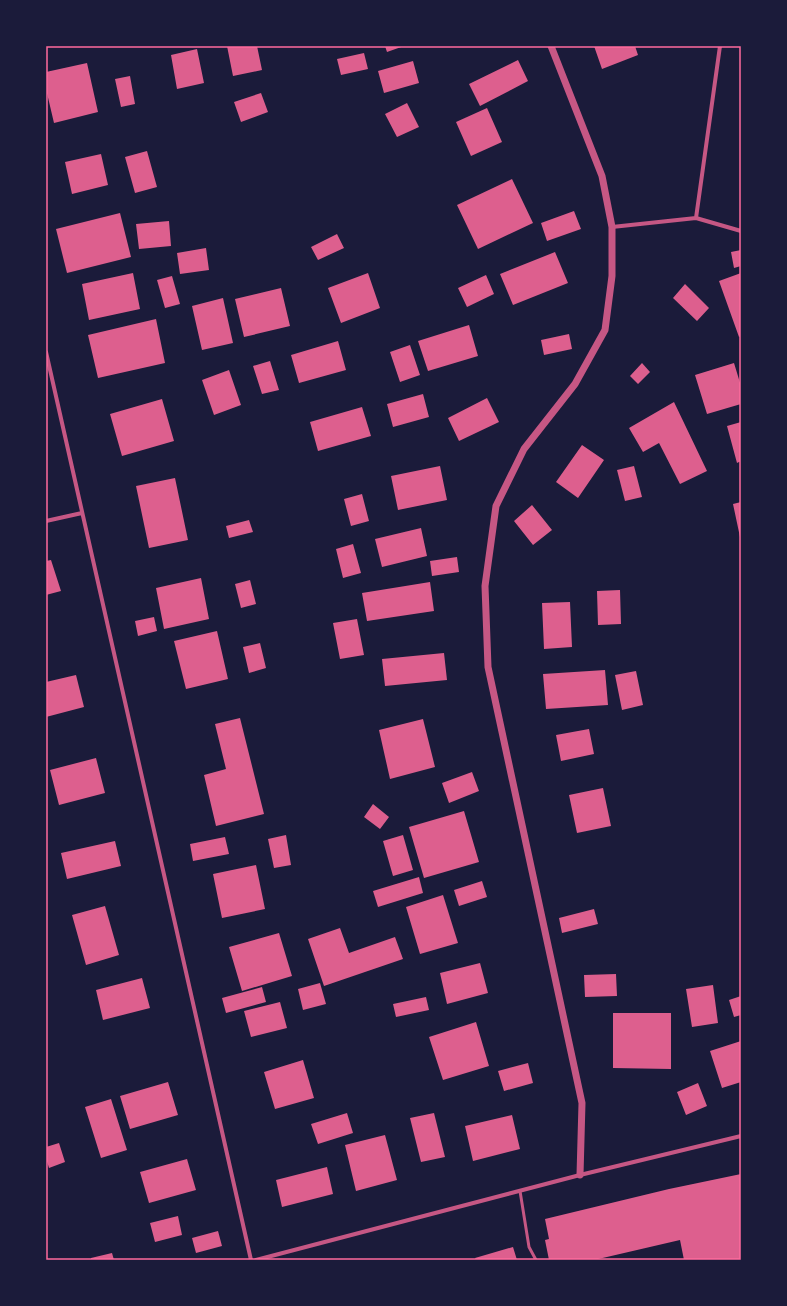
<svg xmlns="http://www.w3.org/2000/svg" width="787" height="1306" font-family="'Work Sans',sans-serif">
	<style>
		.building { fill: #dd5f8e }
		.lines { fill: none; stroke-linecap: round; stroke-linejoin: round }
		.service { stroke: #c65784; stroke-width: 3 }
		.minor { stroke: #c65784; stroke-width: 4 }
		.tertiary { stroke: #c65784; stroke-width: 7 }
		.neatline { fill: none; stroke: #ff6b9d; stroke-width: 1.5 }
	</style>
	<rect width="100%" height="100%" fill="#1b1b3a"/>
	<path class="building" d="M 227,46 L 257,46 L 262,70 L 233,76 Z
		M 385,46 L 404,46 L 387,52 Z
		M 594,46 L 635,46 L 638,55 L 602,69 Z
		M 197,49 L 204,83 L 177,89 L 171,55 Z
		M 364,53 L 368,69 L 341,75 L 337,59 Z
		M 518,60 L 528,81 L 480,106 L 469,84 Z
		M 413,61 L 419,83 L 384,93 L 378,71 Z
		M 87,63 L 98,112 L 54,123 L 46,89 L 46,72 Z
		M 130,76 L 135,104 L 121,107 L 115,79 Z
		M 261,93 L 268,112 L 241,122 L 234,102 Z
		M 407,103 L 419,127 L 397,137 L 385,114 Z
		M 487,108 L 502,142 L 471,156 L 456,122 Z
		M 147,151 L 157,187 L 135,193 L 125,157 Z
		M 101,154 L 108,185 L 72,194 L 65,162 Z
		M 512,179 L 533,223 L 478,249 L 457,205 Z
		M 574,211 L 581,229 L 547,241 L 541,223 Z
		M 120,213 L 131,257 L 67,273 L 56,229 Z
		M 169,221 L 171,246 L 139,249 L 136,224 Z
		M 337,234 L 344,248 L 318,260 L 311,247 Z
		M 206,248 L 209,270 L 180,274 L 177,253 Z
		M 741,250 L 741,266 L 734,268 L 731,252 Z
		M 555,252 L 568,283 L 513,305 L 500,274 Z
		M 133,273 L 140,309 L 89,320 L 82,284 Z
		M 368,273 L 380,308 L 341,323 L 328,288 Z
		M 741,273 L 741,336 L 739,337 L 719,281 Z
		M 486,275 L 494,294 L 467,307 L 458,288 Z
		M 172,276 L 180,304 L 165,308 L 157,280 Z
		M 685,284 L 709,308 L 697,321 L 673,298 Z
		M 281,288 L 290,326 L 244,337 L 235,299 Z
		M 223,298 L 233,343 L 202,350 L 192,306 Z
		M 156,319 L 165,363 L 98,378 L 88,335 Z
		M 469,325 L 478,356 L 428,371 L 418,341 Z
		M 569,334 L 572,349 L 544,355 L 541,340 Z
		M 338,341 L 346,370 L 299,383 L 291,355 Z
		M 410,345 L 420,375 L 400,382 L 390,352 Z
		M 270,361 L 279,390 L 262,394 L 253,366 Z
		M 642,363 L 650,372 L 638,384 L 630,376 Z
		M 734,363 L 741,386 L 741,404 L 707,414 L 695,375 Z
		M 229,370 L 241,405 L 214,415 L 202,380 Z
		M 423,394 L 429,417 L 393,427 L 387,404 Z
		M 487,398 L 499,422 L 459,441 L 448,418 Z
		M 162,399 L 174,441 L 122,456 L 110,414 Z
		M 674,402 L 707,471 L 680,484 L 659,443 L 643,452 L 629,428 Z
		M 362,407 L 371,436 L 318,451 L 310,422 Z
		M 741,422 L 741,461 L 737,463 L 727,426 Z
		M 582,445 L 604,460 L 578,498 L 556,482 Z
		M 440,466 L 447,500 L 398,510 L 391,476 Z
		M 634,466 L 642,497 L 625,501 L 617,470 Z
		M 175,478 L 188,540 L 149,548 L 136,486 Z
		M 362,494 L 369,521 L 351,526 L 344,499 Z
		M 741,502 L 741,537 L 740,537 L 733,504 Z
		M 532,505 L 552,530 L 533,545 L 514,521 Z
		M 249,520 L 253,532 L 229,538 L 226,526 Z
		M 421,528 L 427,556 L 382,567 L 375,539 Z
		M 353,544 L 361,573 L 343,578 L 336,549 Z
		M 457,557 L 459,572 L 432,576 L 430,561 Z
		M 51,560 L 61,591 L 46,595 L 46,561 Z
		M 201,578 L 209,619 L 164,629 L 156,588 Z
		M 250,580 L 256,604 L 241,608 L 235,584 Z
		M 430,582 L 434,611 L 367,621 L 362,593 Z
		M 620,590 L 621,624 L 598,625 L 597,591 Z
		M 570,602 L 572,647 L 544,649 L 542,603 Z
		M 154,617 L 157,631 L 138,636 L 135,621 Z
		M 357,619 L 364,655 L 340,659 L 333,623 Z
		M 217,631 L 228,679 L 186,689 L 174,641 Z
		M 260,643 L 266,668 L 249,673 L 243,647 Z
		M 444,653 L 447,680 L 385,686 L 382,659 Z
		M 605,670 L 608,705 L 546,709 L 543,674 Z
		M 636,671 L 643,705 L 622,710 L 615,675 Z
		M 76,675 L 84,707 L 46,717 L 46,682 Z
		M 240,718 L 264,814 L 216,826 L 204,775 L 226,769 L 215,724 Z
		M 423,719 L 435,767 L 390,779 L 379,730 Z
		M 589,729 L 594,754 L 561,761 L 556,735 Z
		M 96,758 L 105,793 L 59,805 L 50,770 Z
		M 472,772 L 479,791 L 449,803 L 442,783 Z
		M 603,788 L 611,826 L 577,833 L 569,795 Z
		M 373,804 L 389,817 L 380,829 L 364,817 Z
		M 464,811 L 479,862 L 424,878 L 409,827 Z
		M 286,835 L 291,865 L 274,868 L 268,839 Z
		M 403,835 L 413,870 L 393,876 L 383,841 Z
		M 225,837 L 229,854 L 193,861 L 190,844 Z
		M 115,841 L 121,866 L 67,879 L 61,853 Z
		M 256,865 L 265,909 L 222,918 L 213,874 Z
		M 419,877 L 423,893 L 378,907 L 373,891 Z
		M 482,881 L 487,897 L 459,906 L 454,890 Z
		M 443,895 L 458,943 L 420,954 L 406,907 Z
		M 105,906 L 119,955 L 86,965 L 72,915 Z
		M 594,909 L 598,924 L 562,933 L 559,918 Z
		M 340,928 L 349,953 L 395,937 L 403,959 L 324,986 L 308,939 Z
		M 279,933 L 292,976 L 242,991 L 229,947 Z
		M 480,963 L 488,993 L 447,1004 L 440,973 Z
		M 616,974 L 617,996 L 585,997 L 584,975 Z
		M 142,978 L 150,1008 L 103,1020 L 96,990 Z
		M 320,983 L 326,1004 L 303,1010 L 298,989 Z
		M 713,985 L 718,1023 L 692,1027 L 686,989 Z
		M 262,987 L 266,1002 L 226,1013 L 222,998 Z
		M 741,996 L 741,1015 L 734,1017 L 729,1000 Z
		M 426,997 L 429,1010 L 396,1017 L 393,1004 Z
		M 280,1002 L 287,1028 L 251,1037 L 244,1011 Z
		M 613,1013 L 671,1013 L 671,1069 L 613,1068 Z
		M 476,1022 L 489,1066 L 443,1080 L 429,1037 Z
		M 741,1041 L 741,1082 L 722,1088 L 710,1051 Z
		M 303,1060 L 314,1098 L 275,1109 L 264,1072 Z
		M 528,1063 L 533,1083 L 504,1091 L 498,1071 Z
		M 168,1082 L 178,1115 L 130,1129 L 120,1096 Z
		M 698,1083 L 707,1106 L 686,1115 L 677,1092 Z
		M 111,1099 L 127,1150 L 101,1158 L 85,1107 Z
		M 347,1113 L 353,1133 L 318,1144 L 311,1124 Z
		M 434,1113 L 445,1157 L 421,1162 L 410,1118 Z
		M 512,1115 L 520,1149 L 473,1161 L 465,1126 Z
		M 385,1135 L 397,1180 L 356,1191 L 345,1145 Z
		M 59,1143 L 65,1162 L 49,1168 L 46,1158 L 46,1147 Z
		M 187,1159 L 196,1190 L 149,1203 L 140,1172 Z
		M 327,1167 L 333,1194 L 282,1207 L 276,1180 Z
		M 741,1174 L 741,1260 L 684,1260 L 680,1240 L 594,1260 L 549,1260 L 545,1240 L 549,1239 L 545,1219 L 669,1189 Z
		M 178,1216 L 182,1235 L 155,1242 L 150,1223 Z
		M 218,1231 L 222,1246 L 196,1253 L 192,1238 Z
		M 513,1247 L 517,1260 L 476,1260 L 475,1258 Z
		M 112,1253 L 114,1260 L 91,1260 L 91,1258 Z"/>
	<g class="lines">
		<path class="service" d="M 520,1191 L 529,1247 L 536,1260"/>
		<path class="minor" d="M 696,218 L 720,46
			M 612,227 L 696,218 L 741,231
			M 46,352 L 251,1260
			M 46,521 L 82,513
			M 256,1260 L 580,1175 L 741,1136"/>
		<path class="tertiary" d="M 551,46 L 602,176 L 612,227 L 612,276 L 605,330 L 575,384 L 524,449 L 496,506 L 485,586 L 488,667 L 582,1103 L 580,1175"/>
	</g>
	<rect width="787" height="1306" fill="none" stroke="#1b1b3a" stroke-width="94"/>
	<rect x="47" y="47" width="693" height="1212" class="neatline"/>
</svg>
